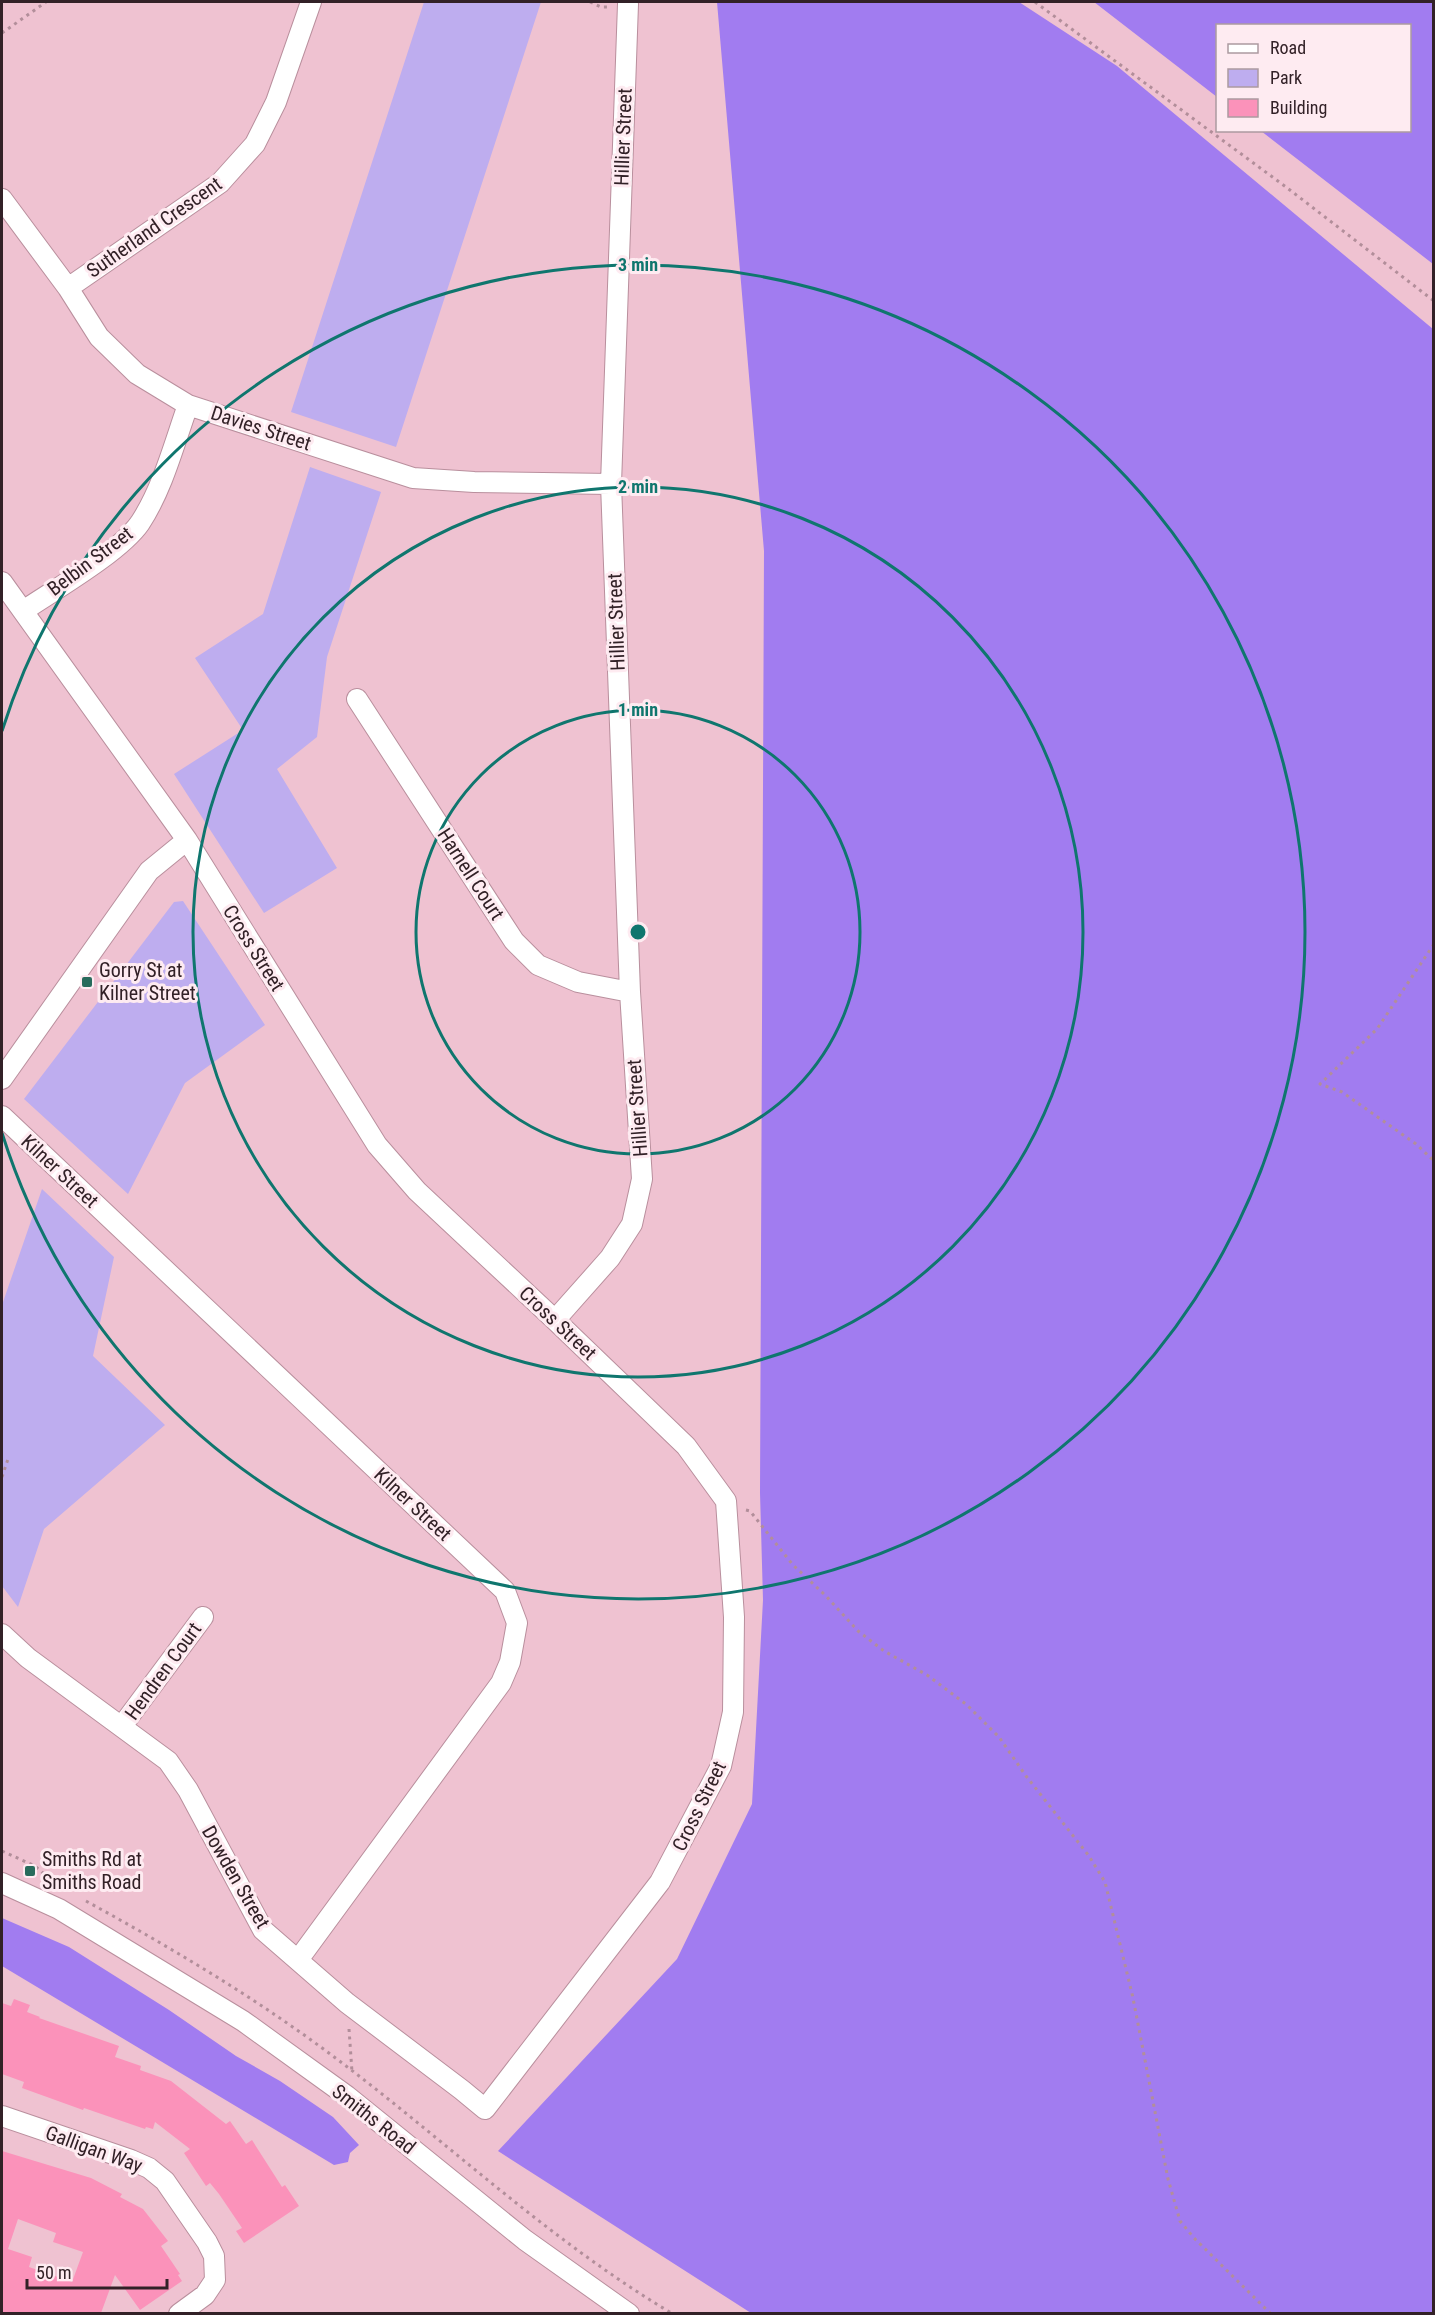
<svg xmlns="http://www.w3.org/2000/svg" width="1435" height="2315" font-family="'Roboto Condensed',sans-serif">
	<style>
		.green { fill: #beadef }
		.forest { fill: #a17cf0 }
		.building { fill: #fb92ba; fill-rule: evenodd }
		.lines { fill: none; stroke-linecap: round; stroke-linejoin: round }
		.minor-casing { stroke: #b98f9d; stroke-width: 22 }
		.path { stroke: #b28e9a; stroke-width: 3; stroke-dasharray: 3 4.5; stroke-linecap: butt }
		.minor { stroke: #fff; stroke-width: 20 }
		.ring { fill: none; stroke: #0f766e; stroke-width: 3 }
		.poi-dot { fill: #286b5c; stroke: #feebf1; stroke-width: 2 }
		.labels { text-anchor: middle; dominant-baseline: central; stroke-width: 6; stroke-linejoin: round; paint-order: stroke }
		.street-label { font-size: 20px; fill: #322127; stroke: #feebf1 }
		.poi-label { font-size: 20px; fill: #322127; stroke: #feebf1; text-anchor: start }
		.centre { fill: #0f766e; stroke: #feebf1; stroke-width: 3 }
		.ring-label { font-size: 18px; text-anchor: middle; font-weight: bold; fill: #0f766e; stroke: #feebf1; stroke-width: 6; stroke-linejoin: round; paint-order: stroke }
	</style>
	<rect width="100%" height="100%" fill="#efc2d1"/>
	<path class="green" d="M 424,2 L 541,2 L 396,447 L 291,412 Z
		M 310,467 L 381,492 L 327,657 L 317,737 L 277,769 L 337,868 L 264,913 L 174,774 L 243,730 L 195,658 L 263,614 Z
		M 183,901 L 265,1025 L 185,1083 L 128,1194 L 24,1099 L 174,902 Z
		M 42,1189 L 114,1257 L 93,1356 L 165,1425 L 44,1529 L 18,1607 L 2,1586 L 2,1305 Z"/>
	<path class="forest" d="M 717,2 L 1019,2 L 1117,66 L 1433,329 L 1433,2313 L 751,2313 L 498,2151 L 677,1959 L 752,1804 L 763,1600 L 760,1493 L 764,551 Z
		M 1094,2 L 1433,2 L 1433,264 L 1261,131 L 1410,130 L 1410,26 L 1218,26 L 1217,97 Z
		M 2,1918 L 69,1947 L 169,2010 L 236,2056 L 280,2081 L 333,2117 L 359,2145 L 350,2153 L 348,2162 L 334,2165 L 2,1966 Z"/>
	<path class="building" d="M 14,1999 L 30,2005 L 27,2012 L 40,2017 L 39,2018 L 119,2046 L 115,2057 L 141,2066 L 140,2070 L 171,2081 L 226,2124 L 230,2121 L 246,2144 L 252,2140 L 282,2187 L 285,2185 L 299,2206 L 244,2243 L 236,2231 L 242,2228 L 219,2194 L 210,2183 L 206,2186 L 184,2153 L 190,2149 L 155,2122 L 153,2129 L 146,2127 L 145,2129 L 84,2108 L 83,2110 L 22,2088 L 24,2082 L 2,2074 L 2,2003 L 11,2006 Z
		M 2,2151 L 91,2178 L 122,2194 L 120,2197 L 143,2209 L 168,2241 L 161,2246 L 180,2274 L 178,2275 L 182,2281 L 140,2310 L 115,2275 L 101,2313 L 2,2313 ZM 18,2219 L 56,2233 L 53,2242 L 83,2252 L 72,2282 L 29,2267 L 32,2257 L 8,2249 Z"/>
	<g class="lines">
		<defs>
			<path id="minor" d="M 2,199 L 68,288 L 99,337 L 137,374 L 188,405 L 413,478 L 474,482 L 611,484
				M 68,288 L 220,183 L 255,144 L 276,102 L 311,2
				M 2,582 L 187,840 L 377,1145 L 417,1191 L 555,1320 L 686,1446 L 726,1501 L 734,1617 L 733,1712 L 721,1766 L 660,1882 L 485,2109 L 462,2090 L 347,2003 L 263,1930 L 188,1790 L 168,1761 L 28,1658 L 2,1634
				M 23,611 C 54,590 120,552 140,523 C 163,488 174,444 188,405
				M 357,699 L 514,941 L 538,965 L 578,982 L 630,992
				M 2,1079 L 149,871 L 187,840
				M 2,1116 L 505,1591 L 517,1623 L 510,1662 L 501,1683 L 298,1960
				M 555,1320 L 610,1258 L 632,1224 L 642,1179 L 630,992 L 611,484 L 628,4
				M 122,1726 L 203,1617
				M 2,1883 L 59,1909 L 243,2021 L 347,2096 L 525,2240 L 629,2314
				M 2,2116 L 131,2160 L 149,2168 L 165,2181 L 207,2242 L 214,2256 L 215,2280 L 205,2295 L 179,2314"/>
		</defs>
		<use href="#minor" class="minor-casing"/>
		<path class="path" d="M 590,2 L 601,7 L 608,7
			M 1035,2 L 1286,187 L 1434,301
			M 2,33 L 46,2
			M 1434,944 L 1377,1029 L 1320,1084 L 1342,1092 L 1416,1144 L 1434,1161
			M 2,1477 L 9,1456
			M 746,1510 L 750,1511 L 793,1565 L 826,1596 L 858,1631 L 884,1651 L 927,1675 L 967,1705 L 999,1737 L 1026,1776 L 1089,1856 L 1105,1882 L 1133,1998 L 1168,2179 L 1180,2221 L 1194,2238 L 1271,2314
			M 2,1851 L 35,1866 L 59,1887
			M 86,1901 C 166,1945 244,1991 318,2045 C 437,2132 545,2238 673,2314
			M 349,2029 L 352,2072"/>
		<use href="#minor" class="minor"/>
	</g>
	<g class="ring">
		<circle cx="638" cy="932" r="222"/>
		<circle cx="638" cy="932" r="445"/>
		<path d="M2 731A667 667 0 1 1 2 1133"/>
	</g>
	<g class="poi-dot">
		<rect x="81" y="976" width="12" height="12" rx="3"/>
		<rect x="24" y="1865" width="12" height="12" rx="3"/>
	</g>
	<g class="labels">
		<g class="street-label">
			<text transform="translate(623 137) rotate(-88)">Hillier Street</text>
			<text transform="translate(154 227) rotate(-35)">Sutherland Crescent</text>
			<text transform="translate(261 428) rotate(18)">Davies Street</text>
			<text transform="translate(90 561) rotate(-37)">Belbin Street</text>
			<text transform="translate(616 622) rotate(-92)">Hillier Street</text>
			<text transform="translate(471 874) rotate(57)">Harnell Court</text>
			<text transform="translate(254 948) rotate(58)">Cross Street</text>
			<text transform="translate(637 1108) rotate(-94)">Hillier Street</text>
			<text transform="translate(60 1171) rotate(43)">Kilner Street</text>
			<text transform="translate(558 1323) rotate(43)">Cross Street</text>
			<text transform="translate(413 1504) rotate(43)">Kilner Street</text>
			<text transform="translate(163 1671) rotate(-54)">Hendren Court</text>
			<text transform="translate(699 1806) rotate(-64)">Cross Street</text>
			<text transform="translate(236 1877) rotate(60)">Dowden Street</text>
			<text transform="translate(374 2119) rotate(38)">Smiths Road</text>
			<text transform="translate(94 2149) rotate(20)">Galligan Way</text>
		</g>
		<g class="poi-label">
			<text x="99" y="970">Gorry St at<tspan x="99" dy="23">Kilner Street</tspan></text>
			<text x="42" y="1859">Smiths Rd at<tspan x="42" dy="23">Smiths Road</tspan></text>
		</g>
	</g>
	<circle cx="638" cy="932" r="9" class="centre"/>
	<g class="ring-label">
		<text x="638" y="271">3 min</text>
		<text x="638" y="493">2 min</text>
		<text x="638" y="716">1 min</text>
	</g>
	<rect width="1435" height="2315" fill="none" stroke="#322127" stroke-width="6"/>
	<rect x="1216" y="24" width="195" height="108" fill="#feebf1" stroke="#ac9aa0" stroke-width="1.5"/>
	<rect x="1228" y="44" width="30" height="9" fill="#ffffff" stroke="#ac9aa0" stroke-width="1.5"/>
	<text x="1270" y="54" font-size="18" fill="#322127">Road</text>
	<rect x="1228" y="69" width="30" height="18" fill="#beadef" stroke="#ac9aa0" stroke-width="1.5"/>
	<text x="1270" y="84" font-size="18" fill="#322127">Park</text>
	<rect x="1228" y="99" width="30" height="18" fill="#fb92ba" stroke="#ac9aa0" stroke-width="1.5"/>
	<text x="1270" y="114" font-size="18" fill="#322127">Building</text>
	<path d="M27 2279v9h140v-9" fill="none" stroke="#322127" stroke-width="3"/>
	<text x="36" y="2279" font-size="18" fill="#322127" stroke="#feebf1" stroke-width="4.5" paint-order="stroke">50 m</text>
</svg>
